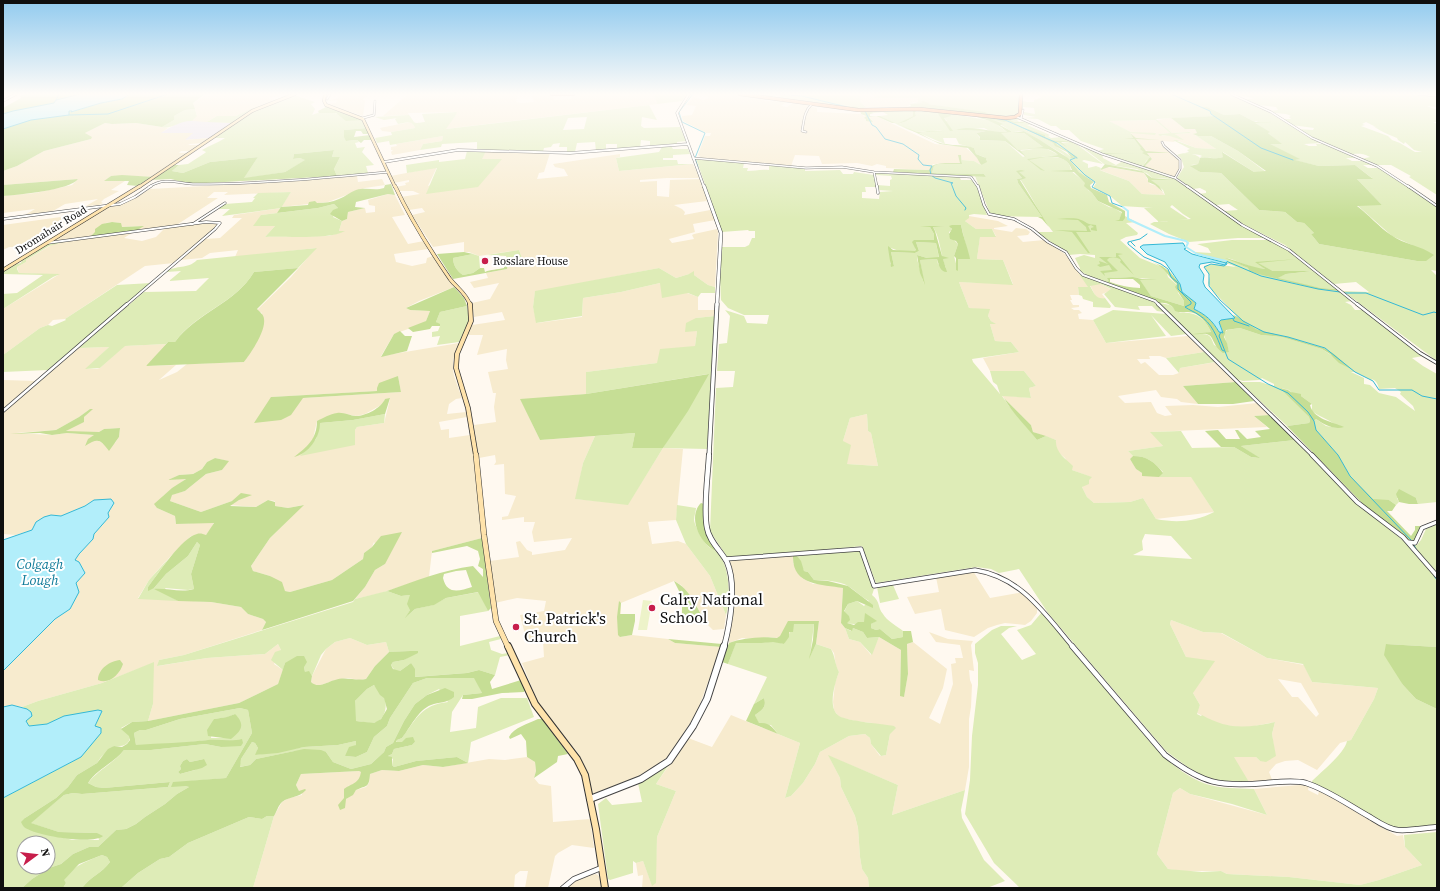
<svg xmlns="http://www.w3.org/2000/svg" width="1440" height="891" font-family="'Source Serif 4',serif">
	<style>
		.industrial { fill: #eae3ee }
		.farmland { fill: #f7ebce; fill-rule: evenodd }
		.green { fill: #deecb7; fill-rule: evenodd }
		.forest { fill: #c6de95; fill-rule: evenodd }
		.pitch { fill: #edf3c9 }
		.water { fill: #b2eefa; stroke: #34b8d5 }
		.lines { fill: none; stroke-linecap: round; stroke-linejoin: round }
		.stream { stroke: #34b8d5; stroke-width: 1 }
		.canal { stroke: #b2eefa; stroke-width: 2 }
		.minor-far4-casing { stroke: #424242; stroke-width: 2.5 }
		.minor-far3-casing { stroke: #424242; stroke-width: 3 }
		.minor-far2-casing { stroke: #424242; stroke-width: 4 }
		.minor-far1-casing { stroke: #424242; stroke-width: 5 }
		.minor-casing { stroke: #424242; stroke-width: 6 }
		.tertiary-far4-casing { stroke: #424242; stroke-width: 3 }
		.tertiary-far3-casing { stroke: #424242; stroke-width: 4 }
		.tertiary-far2-casing { stroke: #424242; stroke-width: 5 }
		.tertiary-far1-casing { stroke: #424242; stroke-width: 6 }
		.tertiary-casing { stroke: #424242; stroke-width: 8 }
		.secondary-far4-casing { stroke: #313131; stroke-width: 3.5 }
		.secondary-far3-casing { stroke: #313131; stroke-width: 4 }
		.secondary-far2-casing { stroke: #313131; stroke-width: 5.5 }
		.secondary-far1-casing { stroke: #313131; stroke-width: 6 }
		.secondary-casing { stroke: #313131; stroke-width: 8 }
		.trunk-casing { stroke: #202020; stroke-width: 4 }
		.minor-far4 { stroke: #fff; stroke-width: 1.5 }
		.minor-far3 { stroke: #fff; stroke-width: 2 }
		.minor-far2 { stroke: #fff; stroke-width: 2.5 }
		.minor-far1 { stroke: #fff; stroke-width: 3.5 }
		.minor { stroke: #fff; stroke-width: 4.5 }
		.tertiary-far4 { stroke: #fff; stroke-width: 2 }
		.tertiary-far3 { stroke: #fff; stroke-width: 3 }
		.tertiary-far2 { stroke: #fff; stroke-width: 3.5 }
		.tertiary-far1 { stroke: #fff; stroke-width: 4.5 }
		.tertiary { stroke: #fff; stroke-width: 6 }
		.secondary-far4 { stroke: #ffe3ab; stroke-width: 2.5 }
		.secondary-far3 { stroke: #ffe3ab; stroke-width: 3 }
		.secondary-far2 { stroke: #ffe3ab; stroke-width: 4 }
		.secondary-far1 { stroke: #ffe3ab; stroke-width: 5 }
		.secondary { stroke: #ffe3ab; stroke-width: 6 }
		.trunk { stroke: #fe9858; stroke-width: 3 }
		.poi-dot { fill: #c71e4b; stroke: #fff; stroke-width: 1.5 }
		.labels { text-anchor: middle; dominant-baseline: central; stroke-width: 4; stroke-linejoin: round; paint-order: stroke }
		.far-street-label { font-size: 11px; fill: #0f0f0f; stroke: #fff }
		.far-poi-label { font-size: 11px; fill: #0f0f0f; stroke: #fff; text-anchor: start }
		.water-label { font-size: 14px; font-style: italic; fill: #107b99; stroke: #fff }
		.near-poi-label { font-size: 16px; fill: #0f0f0f; stroke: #fff; text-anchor: start }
	</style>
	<rect width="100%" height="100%" fill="#fff9f0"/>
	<path class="industrial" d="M 184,120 L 233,123 L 210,138 L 184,140 L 192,133 L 160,133 Z"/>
	<path class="farmland" d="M 215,94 L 283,94 L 268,99 L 281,100 L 262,105 L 236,116 L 217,116 L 207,122 L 192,121 L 197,115 L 193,103 L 203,97 Z
		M 340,94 L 369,94 L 363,99 L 365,101 L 363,116 L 327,104 L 336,103 L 337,100 L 328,101 L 338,98 Z
		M 408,94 L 518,94 L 516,102 L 522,103 L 534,102 L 532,96 L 535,94 L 552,95 L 555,100 L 571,99 L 572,95 L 581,94 L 618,94 L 623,96 L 628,96 L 628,94 L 654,94 L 657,104 L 445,129 L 456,115 L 456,112 L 408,113 L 409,115 L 383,116 Z
		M 703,94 L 737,94 L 765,99 L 764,101 L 786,102 L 781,106 L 787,107 L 793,103 L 807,104 L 807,106 L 817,108 L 817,112 L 861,114 L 866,117 L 866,121 L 872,120 L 869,117 L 876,116 L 935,144 L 965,147 L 978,158 L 981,165 L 974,161 L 962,160 L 961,155 L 959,155 L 961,163 L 933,164 L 929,170 L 886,168 L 886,166 L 877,164 L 872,166 L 857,163 L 822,164 L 819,156 L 795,155 L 791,166 L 703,159 L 698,155 L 705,136 L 710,136 L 711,133 L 706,133 L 683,121 L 682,118 L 682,116 L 692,115 L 696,106 L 686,105 L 694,97 L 703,100 L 709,98 Z
		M 861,94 L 877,96 L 877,97 L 870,98 L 918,98 L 918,102 L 913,102 L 907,107 L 866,107 L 860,102 Z
		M 1171,118 L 1185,129 L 1195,129 L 1197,133 L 1194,134 L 1195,135 L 1216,149 L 1196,148 L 1176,140 L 1174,141 L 1175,142 L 1162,141 L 1162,144 L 1171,153 L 1167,153 L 1171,153 L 1179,160 L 1180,167 L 1175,177 L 1144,167 L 1152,159 L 1147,153 L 1150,152 L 1143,149 L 1139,142 L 1130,133 L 1131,132 L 1108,121 L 1155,120 L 1170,133 L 1158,134 L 1162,136 L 1172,135 L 1179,139 L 1175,134 L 1191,133 L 1187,130 L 1189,132 L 1172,133 L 1156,120 Z
		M 410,122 L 413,124 L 415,128 L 391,132 L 382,131 L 380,128 Z
		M 105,123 L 112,124 L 136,123 L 168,128 L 161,133 L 193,133 L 185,140 L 210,138 L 203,143 L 190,144 L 188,145 L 199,145 L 192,151 L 181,151 L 179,153 L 188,153 L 154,177 L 111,176 L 105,181 L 125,181 L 111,190 L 119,191 L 104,199 L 101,202 L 103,203 L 99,205 L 86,206 L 98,199 L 65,204 L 53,211 L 25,215 L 35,209 L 3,213 L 3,196 L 35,193 L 72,185 L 78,179 L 3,185 L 3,171 L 17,166 L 44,151 L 91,139 L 85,133 Z
		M 443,136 L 442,141 L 423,144 L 420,150 L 392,155 L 391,152 L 393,150 L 391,150 L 391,147 L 397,146 L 396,144 Z
		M 486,151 L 550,153 L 544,172 L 539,173 L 537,179 L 568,176 L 564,169 L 555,167 L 553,164 L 620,154 L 620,157 L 616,158 L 619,171 L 693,164 L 700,178 L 667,178 L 640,180 L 640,182 L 657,181 L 657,196 L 669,197 L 670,180 L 701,179 L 707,201 L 674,205 L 682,209 L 685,212 L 684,215 L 710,210 L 715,220 L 693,224 L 695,232 L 669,239 L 672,243 L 694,239 L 692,235 L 694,234 L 717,229 L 718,232 L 715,287 L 708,285 L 694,275 L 689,274 L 676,278 L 659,268 L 535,292 L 533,307 L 537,323 L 582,317 L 583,298 L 621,292 L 660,283 L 698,297 L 698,310 L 715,310 L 715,316 L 696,318 L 697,331 L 695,346 L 657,363 L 586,372 L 586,394 L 521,400 L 540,440 L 595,436 L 583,463 L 576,499 L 628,504 L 663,448 L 683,449 L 676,520 L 648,522 L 652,544 L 678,541 L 686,544 L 710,576 L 726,615 L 724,629 L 713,630 L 706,623 L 694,601 L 681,585 L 674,581 L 621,603 L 620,637 L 632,635 L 668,639 L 675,643 L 721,647 L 697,712 L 670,755 L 662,763 L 622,785 L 592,795 L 586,769 L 578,753 L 539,705 L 522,663 L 544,657 L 543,641 L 527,642 L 520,615 L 544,611 L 546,601 L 517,598 L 495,603 L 490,561 L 519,557 L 516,542 L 520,541 L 527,550 L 532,552 L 532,555 L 565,550 L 572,538 L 534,542 L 532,532 L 535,522 L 524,522 L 524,517 L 502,520 L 502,517 L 508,516 L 516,496 L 505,494 L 504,464 L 494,465 L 496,462 L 495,455 L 479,458 L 474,425 L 496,422 L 494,407 L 496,393 L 493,393 L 488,372 L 508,369 L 506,360 L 507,349 L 477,355 L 483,335 L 468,335 L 467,333 L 472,325 L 505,320 L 502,312 L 474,317 L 472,303 L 490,299 L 499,283 L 474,288 L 470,282 L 488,278 L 486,273 L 507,269 L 508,261 L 522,258 L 519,250 L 479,256 L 469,252 L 464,252 L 464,242 L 433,247 L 412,215 L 425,212 L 422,208 L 409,210 L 401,197 L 420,194 L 413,191 L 398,191 L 396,187 L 406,185 L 405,183 L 409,182 L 409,180 L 394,183 L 391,176 L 437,167 L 428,186 L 501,159 L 481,159 Z
		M 1107,167 L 1144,173 L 1150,184 L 1157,186 L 1165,195 L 1142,194 L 1129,181 L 1100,170 Z
		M 357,176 L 358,182 L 382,179 L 385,185 L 365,188 L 328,202 L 281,207 L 291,192 L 224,195 L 228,192 L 214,192 L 207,198 L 218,198 L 175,226 L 206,223 L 218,223 L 218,226 L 174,263 L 145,266 L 65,319 L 53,320 L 48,325 L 40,328 L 3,355 L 3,309 L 58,275 L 19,273 L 17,267 L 26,262 L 26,260 L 55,243 L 132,233 L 124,238 L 142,241 L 156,237 L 164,229 L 168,228 L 134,232 L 142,226 L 121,227 L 121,223 L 112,222 L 106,223 L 90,237 L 51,242 L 108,206 L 129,201 L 150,189 L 298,181 Z
		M 388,194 L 395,195 L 405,215 L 392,217 L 408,244 L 424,241 L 428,249 L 394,254 L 396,262 L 412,266 L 426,263 L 427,258 L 433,256 L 454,287 L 419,301 L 406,308 L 410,310 L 430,311 L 426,321 L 422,324 L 394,334 L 381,356 L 459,343 L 453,360 L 453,370 L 454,376 L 462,398 L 456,399 L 449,404 L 447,414 L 466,412 L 467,417 L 439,422 L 441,430 L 449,429 L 449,438 L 470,435 L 475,457 L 482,538 L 432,551 L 429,577 L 381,593 L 355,599 L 365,587 L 375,570 L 385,564 L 374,542 L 372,547 L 364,553 L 363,559 L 332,580 L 290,592 L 285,591 L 270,576 L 253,571 L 251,566 L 270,538 L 303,505 L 288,508 L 275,506 L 275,501 L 268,500 L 256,507 L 229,505 L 239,500 L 232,501 L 201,512 L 170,501 L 171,495 L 185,491 L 206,474 L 222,470 L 228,461 L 215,458 L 207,462 L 202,469 L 193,474 L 179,475 L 169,480 L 187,478 L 163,496 L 157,508 L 175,516 L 176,524 L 214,522 L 211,529 L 206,535 L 191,536 L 163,564 L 149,580 L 138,598 L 211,602 L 241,607 L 248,614 L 263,619 L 266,622 L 262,630 L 184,655 L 159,660 L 158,666 L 207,658 L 265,654 L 278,644 L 281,650 L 274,664 L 283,670 L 278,684 L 239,703 L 148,721 L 153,704 L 153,663 L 102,683 L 38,701 L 22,707 L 12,705 L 3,707 L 3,671 L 55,619 L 70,609 L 76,583 L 75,560 L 79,554 L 93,539 L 94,534 L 109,517 L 108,513 L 109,509 L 114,503 L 94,500 L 85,506 L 61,516 L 56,515 L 36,522 L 32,530 L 16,535 L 3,534 L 3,413 L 79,348 L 109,347 L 86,369 L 97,369 L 100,368 L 124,346 L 166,344 L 147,366 L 176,365 L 159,380 L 177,372 L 187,364 L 244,362 L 258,339 L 262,313 L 257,310 L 291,277 L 316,248 L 235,257 L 238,250 L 210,253 L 202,258 L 180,260 L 205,239 L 220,238 L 242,218 L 232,218 L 234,215 L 281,208 L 277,213 L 261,215 L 275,226 L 265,237 L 329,236 L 344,231 L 339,231 L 342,221 L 347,219 L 348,212 L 365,208 L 366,213 L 375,212 L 375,206 L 369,205 L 368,200 ZM 398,376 L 401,392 L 303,398 L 271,397 L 378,391 ZM 385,399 L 390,399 L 384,423 L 357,427 L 355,430 L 303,450 L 310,444 L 313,439 L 317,421 L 339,413 L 357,416 L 365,414 L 383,404 ZM 90,409 L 84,417 L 65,432 L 99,432 L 104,429 L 120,428 L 119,437 L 115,443 L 105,445 L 99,441 L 94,440 L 85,445 L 95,435 L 67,433 L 52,435 L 16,433 L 56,430 L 79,417 Z
		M 93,207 L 20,247 L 9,247 L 3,250 L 3,225 L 75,215 L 89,208 Z
		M 969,216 L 998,221 L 1008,226 L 994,228 L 994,229 L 1012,232 L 1016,228 L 1026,229 L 1030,232 L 1028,235 L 1017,236 L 1023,242 L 1044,240 L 1065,254 L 1089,287 L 1078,287 L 1079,295 L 1070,295 L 1072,300 L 1070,300 L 1073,305 L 1079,305 L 1079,307 L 1071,308 L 1074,310 L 1079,310 L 1082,313 L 1078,314 L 1079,319 L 1093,320 L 1106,343 L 1188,336 L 1204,352 L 1166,358 L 1160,356 L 1149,356 L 1150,359 L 1137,359 L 1141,364 L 1145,362 L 1159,375 L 1173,375 L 1179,373 L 1180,368 L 1216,362 L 1236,382 L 1183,386 L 1198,404 L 1181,402 L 1177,399 L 1161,397 L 1156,390 L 1118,396 L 1125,403 L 1151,402 L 1157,413 L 1165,416 L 1172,415 L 1165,406 L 1193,405 L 1218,407 L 1257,403 L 1270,415 L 1254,416 L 1267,427 L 1151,432 L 1163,446 L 1128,451 L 1133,456 L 1130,459 L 1133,463 L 1136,469 L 1142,473 L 1191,476 L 1214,512 L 1156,519 L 1143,498 L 1130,502 L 1094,503 L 1087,497 L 1082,487 L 1091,477 L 1072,470 L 1065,458 L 1058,452 L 1056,446 L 1056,440 L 1033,432 L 1031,425 L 1001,395 L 1031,398 L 1029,388 L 1036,386 L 1024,371 L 990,371 L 983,358 L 1019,352 L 1011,342 L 995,341 L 990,324 L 995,324 L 991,321 L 988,316 L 989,311 L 969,308 L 959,282 L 1013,284 L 1003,260 L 977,259 L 980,236 L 996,236 L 992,229 L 976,229 L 965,221 Z
		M 1092,284 L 1101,284 L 1112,290 L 1102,294 L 1105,298 L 1100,299 L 1096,297 L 1090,285 Z
		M 3,380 L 36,381 L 3,409 Z
		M 867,414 L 868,431 L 871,433 L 878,466 L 847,464 L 843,441 L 850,418 Z
		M 793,556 L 793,563 L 802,578 L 813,584 L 824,584 L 843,588 L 841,623 L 845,628 L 849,639 L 860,642 L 871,655 L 879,637 L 901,650 L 900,695 L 904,696 L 908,674 L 907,644 L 913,642 L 947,669 L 943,688 L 929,718 L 940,724 L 953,684 L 951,664 L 956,663 L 955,658 L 963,658 L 960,645 L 936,642 L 929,632 L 948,639 L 973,641 L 971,645 L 974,671 L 969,670 L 970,680 L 972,685 L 971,707 L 969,719 L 969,767 L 965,790 L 892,815 L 898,785 L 829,756 L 840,778 L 841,787 L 855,816 L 858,828 L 860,857 L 862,869 L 868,878 L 869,888 L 642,888 L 643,875 L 638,876 L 636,863 L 643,861 L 652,885 L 655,883 L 657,837 L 676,791 L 656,784 L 688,738 L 712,747 L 731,715 L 800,743 L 785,798 L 791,796 L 803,783 L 815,764 L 820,752 L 849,736 L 865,734 L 870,738 L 871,744 L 880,756 L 886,755 L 890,734 L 872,723 L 855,721 L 839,717 L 834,710 L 833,702 L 835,683 L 839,672 L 836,666 L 834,653 L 831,649 L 816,644 L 819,621 L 777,638 L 769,637 L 756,639 L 742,638 L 729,643 L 734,587 L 730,560 Z
		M 973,571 L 990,598 L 1024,592 L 1037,607 L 1037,613 L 1031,621 L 1025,625 L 1005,623 L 997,625 L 988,628 L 974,637 L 945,630 L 941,609 L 915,614 L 907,597 L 939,592 L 936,577 L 965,574 Z
		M 1171,620 L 1203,632 L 1221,633 L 1267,658 L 1304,665 L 1312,682 L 1378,688 L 1374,699 L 1351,740 L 1340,743 L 1317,770 L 1298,760 L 1285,761 L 1276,764 L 1269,772 L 1273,782 L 1250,784 L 1233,757 L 1256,757 L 1260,761 L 1275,756 L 1272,734 L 1275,722 L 1245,728 L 1218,724 L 1197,713 L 1200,705 L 1193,693 L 1186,657 L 1170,624 ZM 1278,679 L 1301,683 L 1319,714 L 1316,717 L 1298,697 L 1292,697 Z
		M 350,638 L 367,645 L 386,642 L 389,652 L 375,666 L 366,679 L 359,680 L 348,678 L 335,680 L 321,685 L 313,685 L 311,682 L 312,676 L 326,649 L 335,642 Z
		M 527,757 L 535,762 L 536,771 L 534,778 L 539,784 L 551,786 L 553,822 L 590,819 L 594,848 L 572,845 L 558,853 L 555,856 L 548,888 L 525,888 L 528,871 L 520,871 L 515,875 L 514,888 L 253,888 L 274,816 L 282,802 L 289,798 L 302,795 L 301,791 L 299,791 L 296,785 L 301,774 L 359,771 L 362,772 L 360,778 L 356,784 L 348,786 L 346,799 L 352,795 L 356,790 L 366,787 L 369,783 L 370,774 L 382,770 L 399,771 L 423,765 L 443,767 L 489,759 L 505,760 Z
		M 1300,785 L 1309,786 L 1308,790 L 1318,795 L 1319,791 L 1329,796 L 1397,836 L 1403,835 L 1405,847 L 1422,865 L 1379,880 L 1360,885 L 1289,877 L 1227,874 L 1221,871 L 1183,871 L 1168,869 L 1157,854 L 1173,793 L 1180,788 L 1190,794 L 1267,815 L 1254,789 Z
		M 596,874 L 599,876 L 601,888 L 566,888 L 579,878 Z"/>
	<path class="green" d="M 654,94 L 687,94 L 682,101 L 657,104 Z
		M 861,94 L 860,102 L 866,107 L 859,109 L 846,105 L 829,103 L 837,106 L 777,100 L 781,96 L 775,95 L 769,98 L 753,96 L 755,95 Z
		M 869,94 L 1019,94 L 1018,114 L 1014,117 L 993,117 L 975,111 L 927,104 L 927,102 L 921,102 L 922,103 L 910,104 L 918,102 L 918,98 L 870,98 L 877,97 Z
		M 1036,94 L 1231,94 L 1242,99 L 1253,99 C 1248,95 1239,97 1232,94 L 1413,94 L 1437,96 L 1437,107 L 1427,106 L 1437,110 L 1437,122 L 1433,122 L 1437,124 L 1437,195 L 1409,177 L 1411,176 L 1391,165 L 1377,165 L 1361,159 L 1370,157 C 1358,151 1355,156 1346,153 C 1329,147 1313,138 1298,129 L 1313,130 L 1314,128 L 1292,125 L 1283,119 L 1291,119 L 1289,117 L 1291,116 C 1284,112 1277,115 1270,111 L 1278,110 L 1276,107 L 1257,105 L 1307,136 L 1322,143 L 1304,144 L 1309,146 L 1317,146 L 1316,144 L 1324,144 L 1356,158 L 1346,158 L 1352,161 L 1362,161 L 1375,165 L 1363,165 L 1368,168 L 1381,168 L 1437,207 L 1437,271 L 1431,270 L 1437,276 L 1437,361 L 1343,291 L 1369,292 L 1356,282 L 1334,284 L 1285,245 L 1245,225 L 1224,211 L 1238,210 L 1229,204 L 1216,205 L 1199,194 L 1206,193 L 1206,191 L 1200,188 L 1193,189 L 1177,178 L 1184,167 L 1181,158 L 1177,155 C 1183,152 1195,153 1200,158 L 1198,164 L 1191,165 L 1200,172 L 1221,173 L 1259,210 L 1285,212 L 1297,222 L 1304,223 L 1314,233 L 1311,234 L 1319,244 L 1417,261 L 1426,261 L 1412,245 L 1392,236 L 1357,205 L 1382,205 L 1356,178 L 1372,178 L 1355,165 L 1319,166 L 1293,160 L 1299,159 L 1268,144 L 1281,144 L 1267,132 L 1269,132 L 1254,123 L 1258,121 L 1253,121 L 1240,114 L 1224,115 L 1207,107 L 1201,107 L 1210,111 L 1210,114 L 1214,116 L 1156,119 L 1172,133 L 1189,132 L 1186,130 L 1191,133 L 1175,134 L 1184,140 C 1175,139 1171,134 1160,136 L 1158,134 L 1170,133 L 1155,120 L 1109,121 L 1131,132 L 1156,133 L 1155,135 L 1130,133 L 1133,138 L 1130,139 L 1134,139 L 1150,158 L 1146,161 L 1144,165 L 1141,166 L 1105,154 L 1133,153 L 1105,153 L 1098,151 L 1104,149 L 1081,141 L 1069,130 L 1061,130 L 1056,126 L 1051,126 L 1038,119 L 1024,118 L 1036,117 L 1024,115 L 1024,112 L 1035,114 L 1034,108 L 1023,107 L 1022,116 L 1019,117 L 1022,101 L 1027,101 L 1023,102 L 1034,102 L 1034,100 L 1042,97 ZM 1366,122 L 1378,128 L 1373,126 C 1380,131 1389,135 1397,138 L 1398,140 L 1404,144 L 1405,142 L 1414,150 L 1422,152 L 1415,152 L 1400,143 L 1392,140 L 1388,136 L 1361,126 L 1365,125 L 1362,124 Z
		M 294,95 L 315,102 L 311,104 L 315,109 L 312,115 C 315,114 317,113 321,112 C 330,110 352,118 362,120 L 367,128 L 344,130 L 347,141 L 357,140 L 359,142 L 355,143 L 357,148 L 365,147 L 362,152 L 374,165 L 366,166 L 368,173 L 337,176 L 334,169 L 340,157 L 332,157 L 334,150 L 294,154 L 293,159 L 300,158 L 306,160 L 285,172 L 248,178 L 243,179 L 258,157 L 210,162 L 183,173 L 172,171 L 179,165 L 188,164 L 205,153 L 206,152 L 202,150 C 210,145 218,143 225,138 L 213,138 L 252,112 Z
		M 267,104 L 249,111 L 232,123 L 207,122 L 217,116 L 236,116 L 253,108 Z
		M 649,105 L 657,120 L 642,117 L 641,126 L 644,128 L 680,127 L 686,141 L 677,142 L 677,144 L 650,147 L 650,141 L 641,140 L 640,148 L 617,149 L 617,144 L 606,144 L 606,150 L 596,151 L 595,142 L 577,143 L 575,152 L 567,152 L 567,147 L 559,147 L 560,143 L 553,144 L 551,147 L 544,148 L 543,152 L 477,150 L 477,142 L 442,144 L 441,147 L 420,150 L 423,144 L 442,141 L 443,136 L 390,145 L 389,141 L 377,143 L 375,138 L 392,135 L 391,132 L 415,128 C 412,119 405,123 398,124 L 395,119 L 397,118 L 384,120 L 375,117 L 409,115 C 416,123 411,124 425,122 L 422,114 L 457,112 L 456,115 L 446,129 ZM 587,117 L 584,129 L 563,130 L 568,118 Z
		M 195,109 L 197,116 L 192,121 C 180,120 171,130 162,127 L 174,120 L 174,116 L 185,110 Z
		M 913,110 L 913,116 L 898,124 L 905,122 L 916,116 L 915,112 C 922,110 929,110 936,111 L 944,121 L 947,121 L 944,118 L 949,114 L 953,114 L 992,121 L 1007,132 L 1011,131 L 990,118 L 1007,121 L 1053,143 C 1059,150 1067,152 1073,159 L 1077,159 L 1078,157 L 1056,145 L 1056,143 L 1058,142 L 1067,147 L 1060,143 L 1075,143 L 1103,164 L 1084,160 L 1082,161 L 1088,164 L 1088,168 L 1096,166 L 1101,168 L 1100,170 L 1102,171 L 1129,181 L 1142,194 L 1165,195 L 1163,190 L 1150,180 L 1173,179 L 1152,178 L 1148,174 L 1137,169 L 1104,164 L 1077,143 L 1102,155 L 1103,158 L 1116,165 L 1123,161 L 1174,178 L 1241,225 L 1266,238 L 1238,238 L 1189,242 L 1169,234 L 1150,224 L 1154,222 L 1191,219 L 1183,214 L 1172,205 L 1170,207 L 1188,219 L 1159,222 L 1144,208 L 1153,208 L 1122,206 L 1109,195 L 1093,188 L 1096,183 L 1079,172 L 1063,154 L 1029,134 L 1024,131 L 1014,132 L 1024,133 L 1043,147 L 1057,154 L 1058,155 L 1041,157 C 1052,157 1070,155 1071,171 L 1086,183 L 1088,190 L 1092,193 L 1098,201 L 1109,207 L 1114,208 L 1122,213 L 1119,220 L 1123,221 L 1125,216 L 1136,222 L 1126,223 L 1138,233 L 1137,235 L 1126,237 L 1120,240 L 1140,258 L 1162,267 L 1166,270 L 1168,277 L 1177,285 L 1178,293 L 1184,301 L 1184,306 L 1151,296 L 1139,280 L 1151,279 L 1126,277 L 1110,278 L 1109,282 L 1107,282 L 1089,276 L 1080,271 L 1080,268 L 1075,258 L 1084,255 L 1095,258 L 1095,255 L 1080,254 L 1069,255 L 1037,232 L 1053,232 C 1040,216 1032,196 1020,179 L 1023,179 L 1023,177 L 1016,171 L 1022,178 L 1017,179 L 1018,183 L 1042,217 L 997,216 L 990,213 L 975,176 L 986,177 L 984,174 L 932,173 L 934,166 L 939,164 L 962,164 L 962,160 L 974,161 L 981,165 L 987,160 L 984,157 L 976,154 L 974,148 L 959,144 L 956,138 L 943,138 L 945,144 L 919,133 L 930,131 L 943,131 C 934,130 926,132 917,132 C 908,131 889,120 880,116 L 888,115 L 883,112 L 874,113 L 869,111 ZM 984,128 L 992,132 L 1005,132 L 1000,133 L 1018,150 L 1040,148 L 1019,151 L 1025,156 L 1023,157 L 1005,141 L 980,140 L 980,138 L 976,133 L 987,131 L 957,130 Z
		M 1017,117 L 1023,120 L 1017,120 L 1019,122 L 1018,122 L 1026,121 L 1033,124 L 1027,125 L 1050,135 L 1048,136 L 1051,138 L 1062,137 L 1072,142 L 1050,140 L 1045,137 L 1044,135 L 1004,119 Z
		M 1195,135 L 1198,136 L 1211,136 L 1238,151 L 1266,172 L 1254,172 L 1223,152 L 1223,157 C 1216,160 1209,156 1201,158 L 1200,157 L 1202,156 L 1200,155 L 1185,153 L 1189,152 L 1187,150 L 1190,149 L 1173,140 L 1179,140 L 1177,141 L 1196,148 L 1216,149 Z
		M 671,146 L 673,149 L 688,149 L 690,154 L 673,155 L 673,158 L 663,158 L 663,160 L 677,160 L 678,164 L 693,164 L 619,171 L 616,158 L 659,152 L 662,147 Z
		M 467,151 L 486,151 L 482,159 L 502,159 L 478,187 L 426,194 L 437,168 L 407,173 L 406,165 L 439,160 L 439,162 L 465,159 Z
		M 696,159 L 744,163 L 743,168 L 748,168 L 747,171 C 755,171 760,169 769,170 L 769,165 L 805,168 L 805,171 L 840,170 L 843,174 L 853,174 L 854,172 L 874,175 L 876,187 L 865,187 L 866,192 L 862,192 L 862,198 L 879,199 L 880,192 L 893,191 L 878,190 L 877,185 L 890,186 L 890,180 L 892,179 L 891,176 L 876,175 L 875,172 L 959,176 L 961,180 L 973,180 L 976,185 L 987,215 L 974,214 L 969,215 L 969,218 L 965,221 L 976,229 L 992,229 L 996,237 L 980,237 L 977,259 L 1003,260 L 1013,285 L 959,282 L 969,308 L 990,309 L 988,316 L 991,321 L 996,324 L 990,324 L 995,341 L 1011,342 L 1019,352 L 972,359 L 973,362 L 1000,394 L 997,385 L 993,382 L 990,371 L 1024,371 L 1036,386 L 1029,388 L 1031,398 L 1002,396 L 1009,406 L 1023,422 L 1037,440 L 1046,436 L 1056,440 C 1055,452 1065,458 1073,466 L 1072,470 L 1092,477 L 1089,480 L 1089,484 L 1082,487 L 1087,497 L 1094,503 L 1130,502 L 1143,498 L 1156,519 C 1176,523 1195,522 1214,512 L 1191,477 L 1159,477 L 1163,472 C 1154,462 1147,456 1133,456 L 1128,451 L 1163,446 L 1150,432 L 1181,431 L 1192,448 L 1234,447 L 1251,457 L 1259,458 L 1241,446 L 1295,440 L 1330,474 L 1356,502 L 1405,542 L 1418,558 L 1437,577 L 1437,647 L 1386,644 L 1403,685 L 1416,699 L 1437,709 L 1437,825 L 1397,829 L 1383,823 L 1313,785 L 1312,781 C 1321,772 1345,753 1347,741 L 1351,740 L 1374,699 L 1378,688 L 1312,682 L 1303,664 L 1267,658 L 1222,633 L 1203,632 L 1171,620 L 1170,624 L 1186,657 L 1215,661 L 1193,693 L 1200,705 L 1197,714 L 1201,716 L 1202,715 C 1228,730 1247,728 1275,722 L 1272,734 L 1276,756 L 1266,762 L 1260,761 L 1256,757 L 1234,757 L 1249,782 C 1239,782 1227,783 1217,781 C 1198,776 1182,763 1166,751 L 1048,613 L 1019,569 L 999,573 L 991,569 L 976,567 L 876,583 L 862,546 L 793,553 L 727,557 L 710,531 L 716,388 L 733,387 L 735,371 L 717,371 L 719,344 L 727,343 L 730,316 L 725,310 L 744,316 L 747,323 L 767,324 L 769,315 L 744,315 L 728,308 L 721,300 L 720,278 L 722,247 L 745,247 L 749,245 L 752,238 L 755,238 L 755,231 L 749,231 L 748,230 L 722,232 ZM 961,225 L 969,258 L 958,259 L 958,271 L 954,256 L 958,244 L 949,235 L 949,232 L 952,230 L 951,228 ZM 947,226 L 933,227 C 941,239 940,255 946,268 L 938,264 L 937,259 L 920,260 L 924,284 L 917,259 L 917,255 L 927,258 L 939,258 L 936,243 L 916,242 L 919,251 L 915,253 L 891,252 L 894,266 L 890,264 L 891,248 L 899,251 L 916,251 L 914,240 L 934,240 L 934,234 L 930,227 L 927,227 ZM 867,414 L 868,431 L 871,433 L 878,466 L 847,464 L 851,445 L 843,441 L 850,418 ZM 1145,534 L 1171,536 L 1192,559 L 1133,555 L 1143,550 L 1142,541 Z
		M 291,192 L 281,208 L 222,216 L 230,209 L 218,209 L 225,204 L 252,202 L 255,198 L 253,198 L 258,193 Z
		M 334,204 L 338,208 L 333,217 L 342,221 L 339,231 L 345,231 C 329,240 284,236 265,237 L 275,226 L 253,226 L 261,215 L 318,208 Z
		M 1232,240 L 1271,240 L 1282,246 L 1298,259 L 1284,260 L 1299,259 L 1313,271 L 1273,271 L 1261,265 L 1265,269 C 1251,269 1240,261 1227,258 L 1248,268 L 1249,271 L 1279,279 L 1277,278 L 1286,274 L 1314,271 L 1336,289 L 1321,288 L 1282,280 L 1317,289 L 1338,291 L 1352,301 L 1345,302 L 1351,305 L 1355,310 L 1364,310 L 1423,356 L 1412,358 L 1423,366 L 1437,374 L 1437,502 L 1418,504 L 1416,498 L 1397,498 L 1399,502 L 1396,505 L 1389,500 L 1373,500 L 1350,476 L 1338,455 L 1316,430 L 1314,421 L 1316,419 L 1326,426 L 1338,428 C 1331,419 1320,418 1312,411 L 1312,404 L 1301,396 L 1294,396 L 1289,390 L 1281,388 L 1309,417 L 1310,421 L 1309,423 L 1287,426 L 1238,380 L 1242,382 L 1260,382 L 1274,386 L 1274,384 L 1262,378 L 1259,380 L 1243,381 L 1236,379 L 1164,309 L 1160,303 L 1170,305 L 1180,313 C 1195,311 1205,318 1211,332 L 1202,334 C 1211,334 1211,338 1214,345 L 1229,352 L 1224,334 L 1227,330 L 1240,328 L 1261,335 L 1282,337 L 1322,349 L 1350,368 L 1325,348 L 1288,337 L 1252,328 L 1239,318 L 1212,290 L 1208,283 L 1210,276 L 1204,266 L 1213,264 L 1236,267 C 1225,261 1201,258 1194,252 L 1211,253 L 1208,248 L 1197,244 L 1198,244 ZM 1351,372 L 1355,372 L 1373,381 L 1371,379 C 1376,380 1378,384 1379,389 L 1395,388 L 1401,392 L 1400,394 L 1413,406 L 1415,411 L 1396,397 L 1379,393 L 1370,385 L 1364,384 L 1364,378 Z
		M 64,242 L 49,246 L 26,260 L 26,262 L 17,267 L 17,269 L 19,273 L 60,274 L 53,277 L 3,309 L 3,294 L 17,293 L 43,275 L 3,274 L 3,272 L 16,264 L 21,263 L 22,260 L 49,244 Z
		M 317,248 L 298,268 L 254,272 C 236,303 195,313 175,342 L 168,342 L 166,344 L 125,346 L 100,368 L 85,369 L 109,347 L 79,348 L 144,292 L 196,291 L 209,278 L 169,281 L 181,271 L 166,272 C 177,264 187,270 197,260 Z
		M 519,250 L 522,258 L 508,261 L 506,256 L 487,255 Z
		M 473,254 L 479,256 L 480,268 L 473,273 L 463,275 C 457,271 453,265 453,258 Z
		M 659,268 L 676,278 L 689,274 L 694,271 L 694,275 L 708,285 L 715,287 L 715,293 L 701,293 L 698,297 L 688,293 L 662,298 L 660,283 L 621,292 L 583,298 L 582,316 L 536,323 L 533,307 L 535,291 Z
		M 1079,274 L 1153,301 L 1164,312 L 1157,311 L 1152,306 L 1138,306 L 1140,310 L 1115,307 L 1104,294 L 1111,289 L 1101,284 L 1090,286 C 1094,293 1096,300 1105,298 L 1111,306 L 1110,308 L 1093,307 L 1093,302 L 1083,299 L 1082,296 L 1079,295 L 1078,287 L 1088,287 Z
		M 151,283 L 48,370 L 3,372 L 3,355 L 40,328 L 48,325 L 52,326 L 66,320 L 65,319 L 117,285 Z
		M 467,306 L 469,321 L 459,342 L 437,345 L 440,336 L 432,337 L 432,332 L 438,331 L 440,326 L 436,322 L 440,312 Z
		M 1113,310 L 1166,314 L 1187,334 L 1171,336 L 1151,315 L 1166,336 L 1106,343 L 1093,320 Z
		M 715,316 L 707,449 L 663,448 L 628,505 L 575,499 L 583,463 L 595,436 L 635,433 L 632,448 L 663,448 L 708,374 L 586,394 L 586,372 L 657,363 L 660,349 L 695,346 L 697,331 L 685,332 L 686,323 L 696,318 Z
		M 1204,352 L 1215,362 L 1180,368 L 1179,373 L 1166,358 Z
		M 385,414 L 384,423 L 357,427 L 355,430 L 355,445 L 300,456 L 316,439 L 320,423 L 353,420 Z
		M 677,505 L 696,508 C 696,511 694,516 694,520 C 695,527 704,543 709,547 C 711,549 715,550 717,552 C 730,565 731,599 726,615 L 710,576 L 686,544 L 676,520 Z
		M 1437,524 L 1437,573 L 1412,545 L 1417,545 L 1421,540 L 1426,529 Z
		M 197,542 L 200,545 L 191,574 L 194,589 L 188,590 L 165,588 L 170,596 L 178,601 L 138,599 L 149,580 L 169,558 L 148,587 L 154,588 L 166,574 L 188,556 Z
		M 859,550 L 874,589 L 872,595 C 881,602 877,607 883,614 C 886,620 898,627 903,631 L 903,637 L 892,639 L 880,629 L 876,630 L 871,628 L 871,624 L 876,621 C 866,622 856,626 847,623 L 844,612 L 848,604 L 857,601 L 864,606 L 869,601 C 861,597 855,590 848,586 C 840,581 825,580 814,580 L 808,572 L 804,571 L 797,556 Z
		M 893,585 L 899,599 L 880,603 L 877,587 Z
		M 387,591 L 401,596 L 410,595 L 410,610 L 406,617 L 415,609 L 433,605 L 446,598 L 479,592 L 488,611 L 460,616 L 460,646 L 500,636 L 501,639 L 489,642 L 491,650 L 502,654 L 508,653 L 510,655 L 500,657 L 495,675 L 479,670 L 467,673 L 414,677 L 411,663 L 400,671 L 395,671 L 391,665 L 393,662 L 404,660 L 418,651 L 389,652 L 386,642 L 367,645 L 350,638 L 335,642 L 326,649 L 321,655 L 312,676 L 309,672 L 305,672 L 304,667 L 285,663 L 283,670 L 271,660 L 275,652 L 281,650 L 278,644 L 265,654 L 207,658 L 157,666 L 159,660 L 184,655 L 353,602 L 355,599 Z
		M 1042,612 C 1069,645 1096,679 1125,712 C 1148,740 1171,771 1206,784 C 1221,789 1238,788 1254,789 L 1267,815 L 1232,804 L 1190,794 L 1180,788 L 1173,793 L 1157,854 L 1168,869 L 1202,872 L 1221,871 L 1227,874 L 1289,877 L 1360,885 L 1379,880 L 1422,865 L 1405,847 L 1404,835 L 1437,832 L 1437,888 L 1020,888 L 994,863 L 965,814 L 970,780 L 972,736 L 978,685 L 978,663 L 975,653 L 975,644 L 992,630 L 1001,626 L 1017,626 L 1009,628 L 1001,634 L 1022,660 L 1036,654 L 1017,630 L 1031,625 Z
		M 794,624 L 814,624 L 810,656 L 816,644 L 831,649 C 835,656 835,665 839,672 C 835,683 827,708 839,716 C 847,721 883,724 894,726 L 896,728 L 890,734 L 886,755 L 881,756 L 871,744 L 870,738 L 865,734 L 849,736 L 820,752 L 815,764 L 803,783 L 791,796 L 785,798 L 800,743 L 778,734 L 771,725 L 759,724 L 755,715 C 762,710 767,707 764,698 L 754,704 L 767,677 L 728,664 L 736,642 L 762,643 L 773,641 L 784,644 Z
		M 845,628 L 851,631 L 853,628 L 863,632 L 867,638 L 879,637 L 872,655 L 860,642 L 849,639 Z
		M 154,662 L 153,704 L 148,721 L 132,722 L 121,728 L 130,736 C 130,745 122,747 114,746 L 101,757 L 97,763 L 77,775 L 68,787 L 56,798 L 25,818 L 41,833 L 73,840 L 99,840 L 97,833 L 59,832 L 30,823 L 64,795 L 73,793 L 82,794 L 168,787 L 170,782 L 104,788 L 96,787 L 88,783 C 98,770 114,763 124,750 L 151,750 L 205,744 L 221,747 L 242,740 L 236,741 L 208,740 L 166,745 L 136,745 L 134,733 L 140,730 L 146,730 L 180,719 L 240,708 L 248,710 L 252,733 L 226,778 L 192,781 L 185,786 L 189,787 L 177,794 L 165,804 L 145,817 L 136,824 L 126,829 L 116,830 L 98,847 L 89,847 L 73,854 L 61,864 L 49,868 L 32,879 L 22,888 L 3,888 L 3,798 L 81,757 L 102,711 L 54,721 L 47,724 L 29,726 L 26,721 L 27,709 L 22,707 L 38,701 L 102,683 ZM 235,714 L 223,738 L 211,738 L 214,719 L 228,717 ZM 187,759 L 190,762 L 204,759 L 195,770 L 180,774 L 178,772 L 181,769 L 180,766 L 183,761 ZM 24,843 L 48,843 L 48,867 L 24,867 Z
		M 427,678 L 475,678 L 482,693 L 463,695 L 452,712 L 450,732 L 476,728 L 478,707 L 501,698 L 527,698 L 534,717 L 471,742 L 468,763 L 457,757 L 416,761 L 394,767 L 392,765 L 393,759 L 388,756 L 392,754 L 394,749 L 412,745 L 415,742 L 396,743 L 397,740 L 402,738 C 417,718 421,705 448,702 L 439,689 L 427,695 L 415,704 L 404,721 L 393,743 L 386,747 L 384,752 L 371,764 L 351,769 L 333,762 L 326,752 L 295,751 L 256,759 L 250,765 L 239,767 L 241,759 L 252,742 L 255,743 L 258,748 L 256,755 L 304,747 L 338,745 L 356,741 L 356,745 L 345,756 L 356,757 L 367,752 L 374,737 L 387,726 L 390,718 L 413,683 Z
		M 374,685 C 377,689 383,693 384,697 C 388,706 385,720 374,723 C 369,724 361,721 355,721 L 355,701 L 367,689 Z
		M 828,755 L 898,785 L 892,815 L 965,790 L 961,810 L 962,818 L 984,860 L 1005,881 L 987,888 L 869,888 L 868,878 L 862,869 L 860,857 L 858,828 L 855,816 L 841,787 L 840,778 Z
		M 670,763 L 656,784 L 676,791 L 657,837 L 656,883 L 652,886 L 643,861 L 636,863 L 633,861 L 633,873 L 610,880 L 608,879 L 598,804 L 606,798 L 612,805 L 642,802 L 638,783 L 662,770 Z
		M 267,816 L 274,816 L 253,888 L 121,888 L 138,873 L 160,859 L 169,857 L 188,843 L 249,817 L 262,819 Z
		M 102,855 L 107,857 L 110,862 C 102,873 90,877 82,888 L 63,888 L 66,883 L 63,880 C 75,865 85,862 102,855 Z"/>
	<path class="forest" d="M 24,94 L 81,94 L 56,100 L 55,101 L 57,102 L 54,103 L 13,111 L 3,114 L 3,108 L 21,98 L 20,96 Z
		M 130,94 L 205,94 L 193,103 L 195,109 L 185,110 L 174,116 L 174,120 L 162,127 L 136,123 L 112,124 L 105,123 L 85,133 L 92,137 L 91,139 L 44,151 L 17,166 L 3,171 L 3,129 L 31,120 L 68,114 L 69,111 L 72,112 L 101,103 L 122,99 Z
		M 923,101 L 929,103 L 928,104 L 985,112 L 996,118 L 1010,120 L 1014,122 L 1023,122 L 1024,123 L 1015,123 L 1023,127 L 1045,135 L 1045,137 C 1054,143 1065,139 1075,143 L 1061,142 L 1067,147 L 1058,142 L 1056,143 L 1057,145 L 1078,157 L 1077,159 L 1070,158 L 1071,157 L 1067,152 L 1055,146 L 1053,143 L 1008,121 L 1004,122 L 991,119 L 1003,124 L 1000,125 L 1011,131 L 1011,132 L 1001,133 L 1018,150 L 1043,147 L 1024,133 L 1013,133 L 1024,131 L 1040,140 L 1068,158 L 1079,172 L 1094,182 L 1090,185 L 1091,188 L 1107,195 L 1109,202 L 1125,211 L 1125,218 L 1123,221 L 1115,221 L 1119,220 L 1122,212 L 1098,201 L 1092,193 L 1084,186 L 1085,183 L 1074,172 L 1050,171 L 1072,170 C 1066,151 1043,157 1029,160 L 1045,171 L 1041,170 L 1027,159 L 1058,155 C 1047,145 1033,149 1020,150 L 1026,157 L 1005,141 L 980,140 L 980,137 L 976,133 L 986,131 L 956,130 C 972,124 990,133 1007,132 C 994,119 969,114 950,114 L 951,116 L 944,118 L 953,131 L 950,131 L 936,111 L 917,111 L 915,112 L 916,116 L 905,122 L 897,124 L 913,116 L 913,110 L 870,111 L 874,113 L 870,114 L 870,116 L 880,116 L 895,123 L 892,123 L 876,116 L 869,117 L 873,122 L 866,121 L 866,119 L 864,118 L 866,116 L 861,114 L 860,111 L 828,103 C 839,103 848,107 858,107 L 859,109 C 876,106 895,112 911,106 L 910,104 L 922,103 L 920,102 Z
		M 328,106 L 362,120 L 346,121 L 336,113 L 319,113 L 318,111 Z
		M 1200,107 L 1207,107 L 1224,115 L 1240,114 L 1253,121 L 1260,123 L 1282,121 L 1255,123 L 1270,132 L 1268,133 L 1282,144 L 1270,144 L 1300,159 L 1295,160 L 1319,166 L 1355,165 L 1373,179 L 1357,179 L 1382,205 L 1357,206 C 1368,214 1380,228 1391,235 C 1405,245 1420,245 1434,255 L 1426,261 L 1417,261 L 1319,244 L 1311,234 L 1314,233 L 1304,223 L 1297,222 L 1285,212 L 1259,210 L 1221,173 L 1200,172 L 1190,166 L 1198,164 L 1200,158 C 1207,156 1216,160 1223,157 L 1222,152 L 1254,172 L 1266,171 L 1238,151 L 1211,136 L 1198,136 L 1193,134 L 1197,133 L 1195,129 L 1185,129 L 1171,118 L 1214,116 L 1210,114 L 1210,111 Z
		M 900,125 L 917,132 L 945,131 L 930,131 L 919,133 C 927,137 936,143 946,144 C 955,146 964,144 974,148 L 976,154 L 986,158 L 987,162 L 981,165 L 977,158 L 968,148 L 940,144 Z
		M 367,128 L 369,134 L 363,134 L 361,131 L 356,131 L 354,137 L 370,135 L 372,140 L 364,140 L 361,143 L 357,140 L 346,141 L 344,137 L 344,130 Z
		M 1130,133 L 1136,138 L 1160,140 L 1136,139 L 1146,151 L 1171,153 L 1147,153 L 1152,159 L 1145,166 L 1171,176 L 1106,155 L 1096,151 L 1105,153 L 1135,153 L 1106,154 L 1143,166 L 1150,157 L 1142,153 L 1144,152 L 1140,149 L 1141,148 L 1134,139 L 1124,139 L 1133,138 Z
		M 334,150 L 332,157 L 340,157 L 334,169 L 337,176 L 206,183 L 186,183 L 171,179 L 150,180 L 173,165 L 179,165 L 172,171 L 183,173 L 210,162 L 258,157 L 244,178 L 285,172 L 305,160 L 300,158 L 293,159 L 294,154 Z
		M 958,155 L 961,155 L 962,164 L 939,164 L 934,166 L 932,173 L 984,174 L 986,177 L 893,172 L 894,169 L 929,170 L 931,166 C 939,162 951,163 960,163 Z
		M 1105,164 L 1142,171 L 1152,178 L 1173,180 L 1151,180 L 1159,186 L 1163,192 L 1155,185 L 1148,182 L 1148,179 L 1144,173 L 1109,167 L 1100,170 Z
		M 1021,170 L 1025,171 L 1019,172 L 1026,178 L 1020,180 L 1049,227 L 1042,219 L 1038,217 L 1042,217 L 1018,183 L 1017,179 L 1022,178 L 1016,171 Z
		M 122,175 L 154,177 L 138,186 L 127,185 L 129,181 L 104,181 L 111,176 Z
		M 78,179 C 71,190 17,195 3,196 L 3,185 Z
		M 391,184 L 395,195 L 388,194 L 356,202 L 355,207 L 365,208 L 348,212 L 347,219 L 342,221 L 330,214 L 333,210 L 338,208 L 334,204 L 318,208 L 277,213 L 281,207 L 308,205 L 309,202 L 315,201 L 317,203 C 325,203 332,202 339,199 C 345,197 350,192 356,190 C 366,187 375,191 384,188 L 385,185 Z
		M 1057,219 C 1064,219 1074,217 1081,220 C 1089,223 1085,224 1096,225 L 1097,231 L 1091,230 L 1091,228 L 1094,227 L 1091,225 L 1088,226 L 1091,232 L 1076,232 L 1090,253 L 1088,253 L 1072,232 L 1054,230 L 1087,231 L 1086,227 L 1078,220 Z
		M 112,222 L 121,223 L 122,227 L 144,226 L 134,232 L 90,237 L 95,232 L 95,229 L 102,224 Z
		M 952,225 L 961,225 C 963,237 968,248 970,259 L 958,259 L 958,271 L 956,270 L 956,258 L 954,256 L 958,244 L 956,241 L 950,239 L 949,234 L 952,229 L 949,226 Z
		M 920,226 L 947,226 L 933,227 L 935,231 L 942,256 L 949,258 L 943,259 L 947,272 C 940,272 939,265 937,259 L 920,260 L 925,285 L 920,273 L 917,255 L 927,258 L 939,257 L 936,243 L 916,242 L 919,251 L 915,253 L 891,252 L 894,266 L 891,267 L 888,248 L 888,246 L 893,250 L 915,251 L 916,250 L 912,242 L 914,240 L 934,240 L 934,234 L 930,227 Z
		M 464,252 L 473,254 L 453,258 C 453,265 457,271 463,275 L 473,273 L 480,268 L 484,268 L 485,272 C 491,269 497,270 504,268 L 505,262 L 508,261 L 507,269 L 453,279 L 437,254 Z
		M 1116,253 L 1123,254 L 1118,255 L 1134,275 L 1120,262 L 1121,260 C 1117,257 1110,256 1107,260 L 1118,271 L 1104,273 L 1105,276 L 1100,271 L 1112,270 L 1109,265 L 1100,267 L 1097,265 L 1100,264 L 1099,261 L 1108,264 L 1099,257 L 1116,257 Z
		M 1225,258 C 1239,261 1250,267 1264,269 L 1265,269 L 1255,262 L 1298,259 L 1258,263 L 1273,271 L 1313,271 L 1286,274 L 1278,278 L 1321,288 L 1336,289 L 1338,291 L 1317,289 L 1258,274 L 1249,271 L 1248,268 Z
		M 1152,262 L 1162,266 L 1170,272 L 1180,284 L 1182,292 L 1196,303 L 1194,309 C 1207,316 1211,319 1219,332 L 1223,332 L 1219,322 L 1221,320 L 1235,318 L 1233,315 L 1236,316 L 1256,329 L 1288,337 L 1324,348 L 1334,354 L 1351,369 L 1339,363 L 1330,354 L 1322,349 L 1282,337 L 1261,335 L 1240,328 L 1226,330 L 1224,337 L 1227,343 L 1229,352 L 1223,353 C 1213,346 1214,338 1209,335 C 1205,332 1198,335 1193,334 L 1211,332 C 1207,323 1199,312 1188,312 C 1182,312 1180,313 1175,311 C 1173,305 1166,302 1160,303 L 1164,309 L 1155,300 L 1107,282 L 1109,281 L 1107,278 L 1133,277 L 1142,279 L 1157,279 L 1140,280 L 1151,296 L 1184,306 L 1184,301 L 1175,287 L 1177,284 C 1165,274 1168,269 1152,262 ZM 1110,279 L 1133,279 L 1140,285 L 1140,288 C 1133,288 1117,285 1110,282 Z
		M 298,268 L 257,309 C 260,312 264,315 264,319 C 266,331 251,353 244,362 L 146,366 L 168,342 L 175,342 C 196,313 236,303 254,272 Z
		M 454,287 L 464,298 L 467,306 L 440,312 L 436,322 L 440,324 L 440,326 L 432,326 L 430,329 L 413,332 L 408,328 L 426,321 L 430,311 L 410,310 L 406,308 Z
		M 400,331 L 405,336 L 412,336 L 407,351 L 381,357 L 394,334 Z
		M 709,374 L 688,411 L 663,448 L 632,448 L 635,433 L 540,440 L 520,399 L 586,394 Z
		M 398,376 L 401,392 L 303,398 L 291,415 L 281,420 L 254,423 L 271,397 L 377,391 L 377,388 L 379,383 Z
		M 1236,382 L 1254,401 L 1233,404 L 1198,404 L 1183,386 Z
		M 1280,388 L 1288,390 L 1292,393 L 1291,392 L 1301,394 L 1301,396 L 1312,404 L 1310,405 C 1313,419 1333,422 1344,427 C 1334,430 1325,425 1316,419 L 1314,421 L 1316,430 L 1338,455 L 1350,476 L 1373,499 L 1389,500 L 1396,505 L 1392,511 L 1387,511 L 1411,536 L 1415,530 L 1415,526 L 1421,526 L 1414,542 L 1407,539 L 1366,507 L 1287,426 L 1309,423 L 1310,421 L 1309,417 Z
		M 390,398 L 385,414 L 353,420 L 320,423 C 320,438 308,454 294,457 C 307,447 317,439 317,421 C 323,418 330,414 337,413 C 344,412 350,416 356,416 C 366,416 381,408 385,399 Z
		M 1004,398 L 1031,425 L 1033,432 L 1046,436 L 1037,440 C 1026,426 1013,414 1004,398 Z
		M 90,409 L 93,409 L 84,417 L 84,422 L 66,431 L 99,432 L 104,429 L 120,428 L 119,437 L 109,451 C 100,439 98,438 85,446 L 88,439 L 94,435 L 67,433 L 52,435 L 40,433 L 10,434 L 56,430 L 79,417 Z
		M 1270,415 L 1295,440 L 1241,446 L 1260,458 L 1251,457 L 1234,447 L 1221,447 L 1205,431 L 1218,430 L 1226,439 L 1240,439 L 1235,430 L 1238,430 L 1247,439 L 1261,437 L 1255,431 L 1270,429 L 1254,416 Z
		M 1133,456 C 1147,456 1155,462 1163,473 L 1159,477 L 1142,476 L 1142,473 L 1136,469 L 1130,459 Z
		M 215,458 L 229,461 L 222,470 L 206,474 L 185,491 L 172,495 L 170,501 L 201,512 L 232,501 L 241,493 L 252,495 L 239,500 L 230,506 L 256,507 L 268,500 L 275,502 L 275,506 L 288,508 L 304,505 L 270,538 L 251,566 L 253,571 L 270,576 L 282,582 L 285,591 L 290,592 L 332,580 L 363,559 L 364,553 L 372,547 L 381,536 L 402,532 L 385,564 L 375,570 L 365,587 L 353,601 L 262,630 L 266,622 L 263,619 L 248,614 L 241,607 L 211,602 L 178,601 L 154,589 C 167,588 181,593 194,589 L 191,574 L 200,545 L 197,542 L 188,556 L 166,574 L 154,588 L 148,591 L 148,587 C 158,574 182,537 197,534 C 200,533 203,534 206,535 L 214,523 L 176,524 L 175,516 L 157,508 L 154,504 L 172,488 L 186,479 L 168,480 L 179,475 L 193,474 L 202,469 L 207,462 Z
		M 1399,489 L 1416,498 L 1418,504 L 1409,504 L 1399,502 L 1396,494 Z
		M 701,503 L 704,504 L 705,532 L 716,551 C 700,544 687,517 701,503 Z
		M 482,538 L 491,608 L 488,611 L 478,592 L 446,598 L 434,605 L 415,609 L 405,618 L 410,610 L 407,604 L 410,595 L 401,596 L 387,591 C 415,581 443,570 473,566 L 483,577 L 483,569 L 478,566 L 480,559 L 478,551 L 467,546 L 432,553 L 432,551 ZM 466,570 L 472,587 C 459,591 447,595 443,578 L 444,574 L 456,571 Z
		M 793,556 L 797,556 L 801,561 L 804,571 L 808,572 L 814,580 L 828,581 L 848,586 L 873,605 L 873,608 L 857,601 L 848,604 L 844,611 L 849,616 L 850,620 L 847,623 L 854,625 L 858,622 L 864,622 L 865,613 L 877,621 L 871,624 L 871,628 L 876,630 L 880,629 L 892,639 L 903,637 L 903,631 L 911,631 L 913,642 L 907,644 L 908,674 L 904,697 L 900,696 L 901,650 L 879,637 L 867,638 L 863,632 L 853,628 L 852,631 L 845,628 L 841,623 L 843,588 C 822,584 792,586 793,556 Z
		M 674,581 C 690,589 697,608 706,623 L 682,621 L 682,597 Z
		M 619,601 L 621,603 L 620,614 L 635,614 L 635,621 L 632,635 L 620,637 L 618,635 L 617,617 Z
		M 788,621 L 819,621 L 816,644 L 809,659 L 813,640 L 814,624 L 794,624 L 793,632 L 789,632 L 789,637 L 784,644 L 773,642 L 762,643 L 736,643 L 728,664 L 722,662 L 729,643 C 742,638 763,636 777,638 L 780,636 Z
		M 668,639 L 722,644 L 721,647 L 675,643 Z
		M 1386,644 L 1437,647 L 1437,709 L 1416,699 L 1403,685 L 1384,655 Z
		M 410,651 L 418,651 L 418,653 L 404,660 L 393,662 L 391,665 L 393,669 L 400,671 L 411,663 L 415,669 L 415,677 L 467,673 L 479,670 L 495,675 L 490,682 L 492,689 L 521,680 L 525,690 L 524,692 L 502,693 L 472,699 L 462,699 L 463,695 L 482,693 L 474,678 L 427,678 L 413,683 L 390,718 L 387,726 L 374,737 L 367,752 L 356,757 L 345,756 L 349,747 L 356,745 L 356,741 L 338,745 L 304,747 L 278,753 L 255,755 L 258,748 L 255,743 L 252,742 L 241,759 L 240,767 L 250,765 L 256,759 L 304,749 L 321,750 L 326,752 L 333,762 L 351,769 L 371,764 L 384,752 L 386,747 L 393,743 L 404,721 L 415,704 L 427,695 L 445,688 L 454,692 L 454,697 C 447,703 439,702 431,705 C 418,710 410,728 402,738 L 397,740 L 396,742 L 402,742 L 406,738 L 413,737 L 415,742 L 412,745 L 394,749 L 392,754 L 388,756 L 392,757 L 392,765 L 394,767 L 416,761 L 457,757 L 468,763 L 443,767 L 423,765 L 399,771 L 382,770 L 370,774 C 369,788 367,785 356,790 L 353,795 L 346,799 L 345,808 L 340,810 L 338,805 L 344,798 L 344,789 C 352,783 359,784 361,772 L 359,771 L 301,774 L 296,785 L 299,791 L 305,789 L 306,790 C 299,798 290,796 282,802 C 278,806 277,811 274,816 L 267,816 L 262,819 L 249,817 L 188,843 L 169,857 L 160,859 L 138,873 L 121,888 L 82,888 C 90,877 102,873 110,862 L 107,857 L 102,855 L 79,864 L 64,880 L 66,883 L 63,888 L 48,887 L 22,888 L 32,879 L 49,868 L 61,864 L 73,854 L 89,847 L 98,847 L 116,830 L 126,829 L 136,824 L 145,817 L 165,804 L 177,794 L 189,787 L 185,786 L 171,787 L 173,782 L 226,778 L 252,733 L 248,710 L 240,708 L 180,719 L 146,730 L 140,730 L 134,733 L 136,745 C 160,743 184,743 208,740 C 219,739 231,742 242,739 L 243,743 L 241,746 L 221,747 L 205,744 L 151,750 L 124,750 C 114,763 97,769 88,783 L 96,787 L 104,788 L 170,782 L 168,787 L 82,794 L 73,793 L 64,795 L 31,823 L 59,832 L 97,833 L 103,836 C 93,845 35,836 24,827 C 23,826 22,824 21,822 L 25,818 L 56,798 L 68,787 L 77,775 L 97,763 L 108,749 L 114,746 L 122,747 L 127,744 L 130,740 L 129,736 L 121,729 L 132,722 L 148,721 L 239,703 L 278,684 L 285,663 L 297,656 L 304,656 L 307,662 L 304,667 L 305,672 L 309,671 L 312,676 L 311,682 C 318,689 327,682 335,680 C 345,676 355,681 366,679 L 375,666 L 389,652 ZM 374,685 L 380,695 L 384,698 L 387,709 L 381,719 L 374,723 L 356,721 L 355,701 L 367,689 Z
		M 120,660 L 123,664 C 120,674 109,685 98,680 C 98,669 110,661 120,660 Z
		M 764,698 C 767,707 762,710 755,715 L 759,723 C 770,723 771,726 778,734 L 746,721 L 754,704 Z
		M 235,714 C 246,725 241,731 231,739 L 208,736 L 207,730 L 214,719 L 227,717 Z
		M 538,719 L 542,719 L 568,754 L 558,756 L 557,762 L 534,778 L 536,771 L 535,762 L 527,757 L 526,741 L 521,734 L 510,739 L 509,737 C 514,727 528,724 538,719 Z
		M 187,759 L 190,762 L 204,759 L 207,765 L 202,768 L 180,774 L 178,772 L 181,769 L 180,766 L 183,761 Z"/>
	<path class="pitch" d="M 643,600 L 652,601 L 647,630 L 638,630 Z"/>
	<path class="water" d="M 81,94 L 130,94 L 122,99 L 101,103 L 71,112 L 72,111 L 69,111 L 69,115 L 31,120 L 3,129 L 3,114 L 13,111 L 54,103 L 56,100 Z
		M 1183,243 L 1186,248 L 1184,249 L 1192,254 L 1226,263 L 1225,265 L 1212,262 L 1200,264 L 1199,267 L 1204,275 L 1203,282 L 1205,287 L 1235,318 L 1221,320 L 1219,322 L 1223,333 L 1219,332 C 1212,320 1206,315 1194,309 L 1196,303 L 1182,292 L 1180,284 L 1165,262 L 1147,254 L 1140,247 L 1143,245 Z
		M 111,499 L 114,503 L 108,513 L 109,517 L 94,534 L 93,539 L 79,554 L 75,560 L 79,562 L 85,573 L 76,583 L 79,592 L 70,609 L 55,619 L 3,671 L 3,540 L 32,530 L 36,522 L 44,517 L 51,515 L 61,516 L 85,506 L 94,500 Z
		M 12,705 L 27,709 L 31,712 L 32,716 L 26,721 L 29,726 L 47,724 L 64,716 L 98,710 L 102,711 L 95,726 L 101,728 L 101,733 L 81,757 L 3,798 L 3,707 Z"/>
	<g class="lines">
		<path class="stream" d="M 693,94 L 679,112 L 682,122 L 705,133 L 695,158 L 698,167
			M 776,94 L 802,96 L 847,107
			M 1171,94 L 1210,111 L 1211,114 L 1261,148 L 1293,160
			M 56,100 L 59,94
			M 865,111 L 872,125 L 876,127 L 885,139 L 903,144 L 919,155 L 918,159 L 923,165 L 932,166 L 930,170 L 931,175 L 935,178 L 953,183 L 951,183 L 956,196 L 966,208 L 965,210
			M 69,115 L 108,114 L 168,94
			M 993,118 L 1005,120 L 1057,143 L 1077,158
			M 1075,158 L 1070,160 L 1085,175 L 1095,182 L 1092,187 L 1110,196 L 1112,203 L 1123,207
			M 1147,234 L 1140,239 L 1128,242 L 1128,244 L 1144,257 L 1161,264 L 1168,269 L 1171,277 L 1178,283 L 1178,289 L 1191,302 L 1191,304 L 1185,307 C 1189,310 1195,312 1199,315 C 1212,323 1217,337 1222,350 L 1224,351
			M 1131,242 L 1135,246
			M 1340,292 L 1318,289 L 1261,276 L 1226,261 L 1227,264 L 1224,266 L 1211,264 L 1204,267 L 1209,274 L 1209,286 L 1220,300 L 1243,321 L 1264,332 L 1288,337 L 1325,348 L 1355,372 L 1373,381 L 1379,390 L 1412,390 L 1422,396 L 1437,399
			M 1343,293 L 1366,293 L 1423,315 L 1434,312 L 1437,313
			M 1233,319 L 1234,321 L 1249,326
			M 1221,332 L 1219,336 L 1228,359 L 1268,384 L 1288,393 L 1308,412 L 1314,421 L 1316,430 L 1338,455 L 1350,476 L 1411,540
			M 1414,545 L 1417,551
			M 1434,576 L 1437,580"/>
		<path class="canal" d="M 1123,207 L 1128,211 L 1128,219 L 1165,236 L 1186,241 L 1188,243 L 1186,247 L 1197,254 L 1226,261"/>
		<defs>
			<path id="minor-far4" d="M 1231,94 L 1271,112 L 1312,138 L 1377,166 L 1409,187
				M 1418,94 L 1437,96
				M 327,99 L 330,94
				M 1017,117 L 1102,154 L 1175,178 L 1188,187
				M 363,118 L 374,115 L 375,101
				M 1021,118 L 1023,110
				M 806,132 L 802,131 C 804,121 804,111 812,104
				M 1162,142 L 1164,146 L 1180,160 L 1180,169 L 1175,178
				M 693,158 L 806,168 L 842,167 L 874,172 L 971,177 L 978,187
				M 874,172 L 877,187
				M 149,187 C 166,176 178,184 196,184 C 260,184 324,178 388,172"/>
			<path id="minor-far3" d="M 877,186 L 878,193
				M 978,186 L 984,205 L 989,214 L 1014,219 L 1032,229 L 1048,242 L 1066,252 L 1076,268 L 1083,275 L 1155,301 L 1159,305
				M 1187,186 L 1242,225 L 1289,250 L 1358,305
				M 1408,186 L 1437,206
				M 3,219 L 120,204 L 135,197 L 151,186
				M 193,224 L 225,203
				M 47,243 L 206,222 L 220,223 L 215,229 L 126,305"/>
			<path id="minor-far2" d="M 1158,304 L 1313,456
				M 1357,304 L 1420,353 L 1437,363
				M 3,411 L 127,304"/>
			<path id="minor-far1" d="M 1312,455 L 1357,502 L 1403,537 L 1437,576
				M 1408,542 L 1415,543 L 1422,528 L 1437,522
				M 725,559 L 861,549 L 874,586 L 975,570 C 1021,577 1045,614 1073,647"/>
			<path id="minor" d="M 1072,646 L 1165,755 C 1203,784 1219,787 1266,783 C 1278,782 1294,780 1306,783 C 1328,790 1350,806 1370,817 C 1378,822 1388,829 1398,830 C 1410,831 1425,828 1437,827
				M 563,888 L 574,879 L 601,868"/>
			<path id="tertiary-far4" d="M 689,94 L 677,113 L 704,187
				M 3,101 L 16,94
				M 384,162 L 458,150 L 570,153 L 688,144"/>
			<path id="tertiary-far3" d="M 704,186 L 721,233 L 717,305"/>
			<path id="tertiary-far2" d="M 709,456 L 717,304"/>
			<path id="tertiary-far1" d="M 709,455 C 708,475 703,509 707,528 C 709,541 721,551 727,562 C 737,585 730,624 724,647"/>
			<path id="tertiary" d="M 590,799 L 641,779 L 669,761 L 693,726 L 707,699 L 724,646"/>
			<path id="secondary-far4" d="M 325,94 L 324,101 L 326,105 L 363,119 L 395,187
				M 139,187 L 252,111 L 295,94"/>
			<path id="secondary-far3" d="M 395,186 C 410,218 430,250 450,279 C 457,288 467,294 470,305
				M 3,270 L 140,186"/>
			<path id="secondary-far2" d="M 470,304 L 471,321 L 457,354 L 456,368 L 468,408 L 476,456"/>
			<path id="secondary-far1" d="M 476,455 L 484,535 L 496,621 L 508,647"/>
			<path id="secondary" d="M 508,646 L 535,704 L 577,759 L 585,775 L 596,829 L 605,888"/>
			<path id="trunk" d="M 552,94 L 573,94
				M 740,94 L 858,110 L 919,109 L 1006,118 L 1015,117 L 1020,114 L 1021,94"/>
		</defs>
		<use href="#minor-far4" class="minor-far4-casing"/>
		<use href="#minor-far3" class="minor-far3-casing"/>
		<use href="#minor-far2" class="minor-far2-casing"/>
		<use href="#minor-far1" class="minor-far1-casing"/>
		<use href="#minor" class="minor-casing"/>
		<use href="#tertiary-far4" class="tertiary-far4-casing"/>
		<use href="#tertiary-far3" class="tertiary-far3-casing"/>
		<use href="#tertiary-far2" class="tertiary-far2-casing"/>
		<use href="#tertiary-far1" class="tertiary-far1-casing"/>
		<use href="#tertiary" class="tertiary-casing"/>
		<use href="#secondary-far4" class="secondary-far4-casing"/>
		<use href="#secondary-far3" class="secondary-far3-casing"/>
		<use href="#secondary-far2" class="secondary-far2-casing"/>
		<use href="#secondary-far1" class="secondary-far1-casing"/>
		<use href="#secondary" class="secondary-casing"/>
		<use href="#trunk" class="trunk-casing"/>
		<use href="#minor-far4" class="minor-far4"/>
		<use href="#minor-far3" class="minor-far3"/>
		<use href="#minor-far2" class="minor-far2"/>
		<use href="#minor-far1" class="minor-far1"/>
		<use href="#minor" class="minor"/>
		<use href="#tertiary-far4" class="tertiary-far4"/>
		<use href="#tertiary-far3" class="tertiary-far3"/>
		<use href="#tertiary-far2" class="tertiary-far2"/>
		<use href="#tertiary-far1" class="tertiary-far1"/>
		<use href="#tertiary" class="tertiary"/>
		<use href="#secondary-far4" class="secondary-far4"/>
		<use href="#secondary-far3" class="secondary-far3"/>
		<use href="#secondary-far2" class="secondary-far2"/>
		<use href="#secondary-far1" class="secondary-far1"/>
		<use href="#secondary" class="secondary"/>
		<use href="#trunk" class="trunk"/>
	</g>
	<linearGradient id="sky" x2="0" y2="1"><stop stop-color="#92cbef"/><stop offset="0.43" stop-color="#fffcf8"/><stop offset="1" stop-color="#fffcf8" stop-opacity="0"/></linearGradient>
	<rect width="1440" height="219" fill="url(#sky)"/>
	<g class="poi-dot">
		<circle cx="485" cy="261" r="4"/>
		<circle cx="652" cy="608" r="4"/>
		<circle cx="516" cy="627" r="4"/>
	</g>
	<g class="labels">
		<g class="far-street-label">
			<text transform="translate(51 230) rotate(-32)">Dromahair Road</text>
		</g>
		<g class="far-poi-label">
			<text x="493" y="261">Rosslare House</text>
		</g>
		<g class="water-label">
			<text x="40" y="564">Colgagh<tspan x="40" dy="16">Lough</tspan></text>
		</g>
		<g class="near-poi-label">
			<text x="660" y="599">Calry National<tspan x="660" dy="18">School</tspan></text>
			<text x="524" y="618">St. Patrick's<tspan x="524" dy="18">Church</tspan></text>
		</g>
	</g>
	<rect width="1440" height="891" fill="none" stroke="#0f0f0f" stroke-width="8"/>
	<g transform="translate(36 855) rotate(75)"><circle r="19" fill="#ffffff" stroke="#9f9f9f"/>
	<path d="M0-3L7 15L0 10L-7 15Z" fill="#c71e4b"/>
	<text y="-6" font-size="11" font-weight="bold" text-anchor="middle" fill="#0f0f0f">N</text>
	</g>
</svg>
